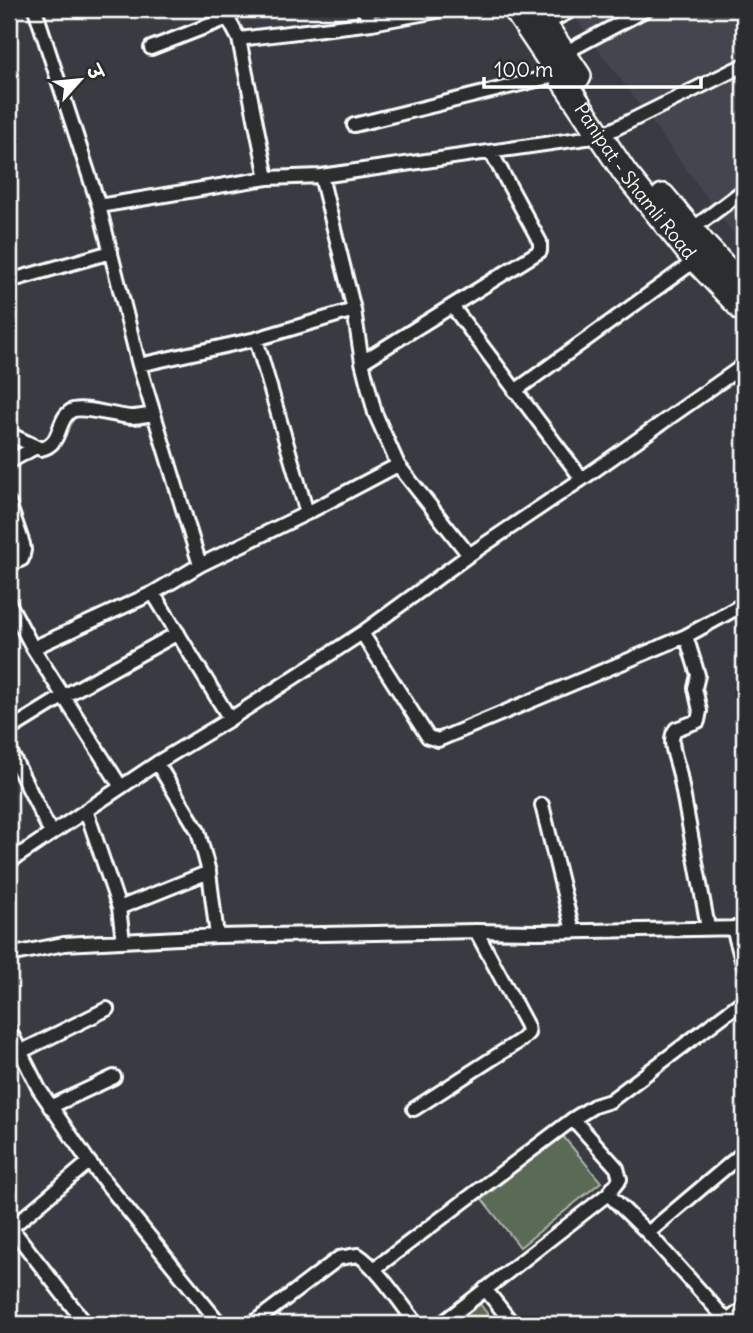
<svg xmlns="http://www.w3.org/2000/svg" width="753" height="1333" font-family="Delius,'Playpen Sans Deva',sans-serif">
	<style>
		.built { fill: #454550 }
		.green { fill: #5a6b54; stroke: #acb5aa; stroke-width: 2 }
		.lines { fill: none; stroke-linecap: round; stroke-linejoin: round }
		.street-casing { stroke: #fff; stroke-width: 18 }
		.highway-casing { stroke: #fff; stroke-width: 28 }
		.street { stroke: #2a2d2e; stroke-width: 12 }
		.highway { stroke: #2a2d2e; stroke-width: 23 }
		.labels { text-anchor: middle; dominant-baseline: central; stroke-width: 5; stroke-linejoin: round; paint-order: stroke }
		.street-label { font-size: 19px; fill: #fff; stroke: #2a2d2e }
	</style>
	<rect width="100%" height="100%" fill="#3a3b42"/>
	<filter id="ink" filterUnits="userSpaceOnUse"><feTurbulence type="fractalNoise" baseFrequency=".0143" numOctaves="2"/><feDisplacementMap in="SourceGraphic" scale="14" xChannelSelector="R" yChannelSelector="G"/><feConvolveMatrix kernelMatrix="1 2 1 2 8 2 1 2 1" color-interpolation-filters="sRGB"/></filter>
	<g filter="url(#ink)">
		<path class="built" d="M 569,9 L 744,9 L 744,248 Z"/>
		<path class="green" d="M 562,1135 L 601,1182 L 520,1247 L 482,1199 Z
			M 480,1304 L 495,1324 L 455,1324 Z"/>
		<g class="lines">
			<defs>
				<path id="street" d="M 35,9 L 99,206 L 139,365 L 200,565
					M 223,9 L 239,39 L 267,178
					M 363,9 L 372,23
					M 545,24 L 574,9
					M 239,39 L 372,23 L 448,9
					M 151,48 L 228,18
					M 564,53 L 647,9
					M 354,125 L 561,74
					M 321,176 L 354,310 L 362,362 L 375,413 L 398,465 L 469,555
					M 99,206 L 267,178 L 321,176 L 600,136 L 744,65
					M 691,230 L 744,190
					M 9,281 L 111,252
					M 452,306 L 582,479
					M 256,339 L 307,513
					M 362,362 L 540,251 L 540,242 L 491,152
					M 139,365 L 256,339 L 354,310
					M 515,391 L 696,260
					M 9,434 L 41,449 C 63,444 56,420 71,411 C 82,405 117,417 132,417 C 139,417 147,415 154,414
					M 9,462 L 36,447
					M 9,503 L 23,544 L 24,550 L 22,559 L 9,565
					M 153,593 L 230,719
					M 9,603 L 33,648 L 121,787
					M 362,633 L 428,737 L 438,740 L 686,636 L 744,604
					M 686,636 L 698,675 L 695,688 L 700,711 L 698,721 L 676,729 C 666,740 678,762 680,776 C 689,826 699,877 708,928
					M 33,648 L 153,593 L 200,565 L 307,513 L 398,465
					M 9,730 L 64,696 L 178,633
					M 9,749 L 51,833
					M 157,763 L 198,831 L 209,872 L 217,936
					M 542,805 L 573,931
					M 86,810 L 119,908 L 123,941
					M 9,862 L 157,763 L 230,719 L 362,633 L 469,555 L 582,479 L 744,365
					M 119,908 L 209,872
					M 733,928 L 744,967
					M 9,955 L 64,944 L 217,936 L 476,931 L 537,932 L 744,928
					M 9,1029 L 39,1089 L 89,1162 L 220,1324
					M 20,1052 L 107,1009
					M 50,1107 L 114,1077
					M 414,1109 L 521,1040 L 528,1033 L 527,1026 L 476,931
					M 608,1194 L 648,1233 L 730,1324
					M 9,1225 L 86,1324
					M 11,1228 L 89,1162
					M 648,1233 L 744,1152
					M 374,1269 L 573,1119 L 594,1106 L 610,1101 L 744,1000
					M 485,1289 L 513,1324
					M 252,1324 L 339,1258 L 358,1255 C 377,1267 402,1305 417,1324
					M 441,1324 L 608,1194 L 620,1179 L 617,1168 L 573,1119
					M 724,1324 L 744,1308"/>
				<g id="highway">
					<path id="s1" d="M 515,9 L 625,173 L 691,255 L 744,311"/>
					<path d="M 534,9 L 579,76"/>
					<path d="M 663,196 L 706,247 L 744,287"/>
				</g>
			</defs>
			<use href="#street" class="street-casing"/>
			<use href="#highway" class="highway-casing"/>
			<use href="#street" class="street"/>
			<use href="#highway" class="highway"/>
		</g>
	</g>
	<g class="labels">
		<g class="street-label">
			<text stroke="none"><textPath href="#s1" startOffset="210">Panipat - Shamli Road</textPath></text>
		</g>
	</g>
	<rect width="753" height="1333" fill="none" stroke="#2a2d2e" stroke-width="35"/>
	<rect x="18" y="18" width="718" height="1298" fill="none" stroke="#fff" stroke-width="2.5" filter="url(#ink)"/>
	<g transform="translate(80 80) rotate(63)" stroke="#2a2d2e" stroke-width="5" paint-order="stroke">
	<path d="M0-5L12 26L0 18L-12 26Z" fill="#ffffff"/>
	<text y="-10" font-size="19" font-weight="bold" text-anchor="middle" fill="#ffffff">उ</text>
	</g>
	<path d="M484 77v10h217v-10" fill="none" stroke="#ffffff" stroke-width="3.5"/>
	<text x="494" y="77" font-size="21" fill="#ffffff" stroke="#2a2d2e" stroke-width="5" paint-order="stroke">100 m</text>
</svg>
